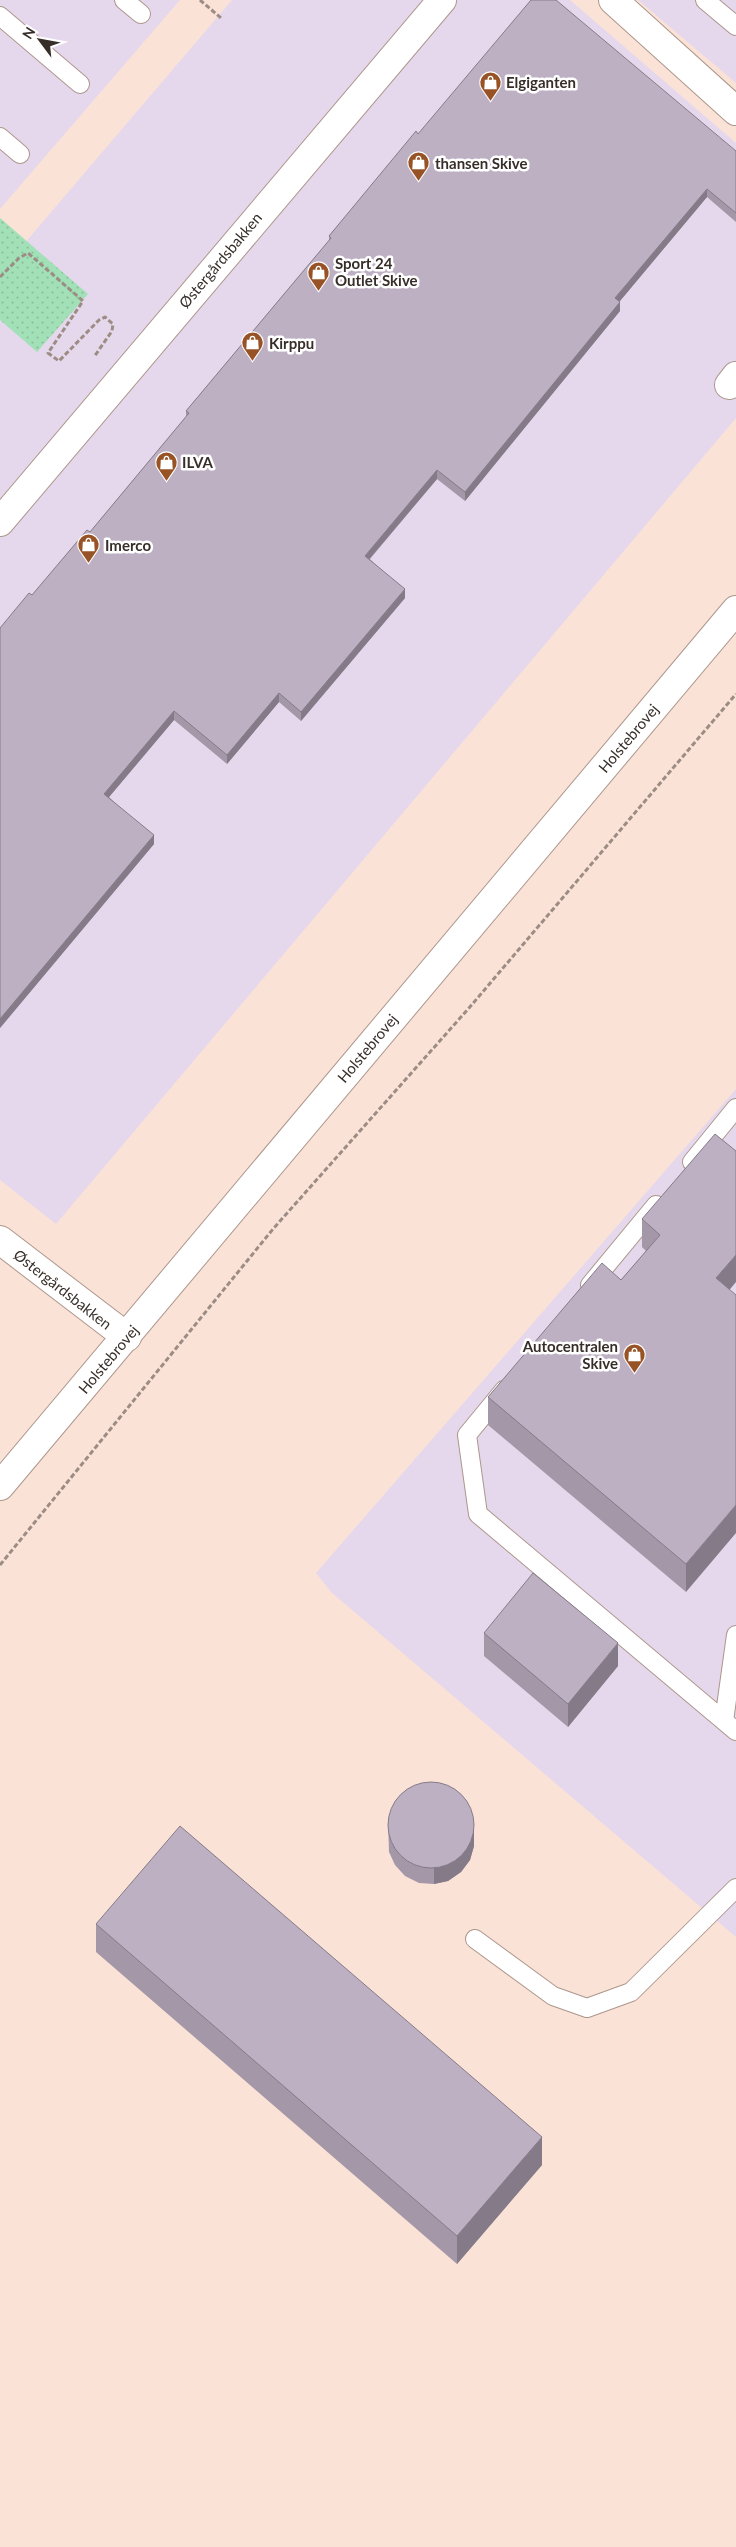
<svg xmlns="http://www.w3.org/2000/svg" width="736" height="2547" font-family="Lato,sans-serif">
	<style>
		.commercial { fill: #e6d8ec }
		.park { fill: url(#park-dots) }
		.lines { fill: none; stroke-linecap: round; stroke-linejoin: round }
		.lane-casing { stroke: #ad978c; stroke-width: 20 }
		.street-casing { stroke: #ad978c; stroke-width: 30 }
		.secondary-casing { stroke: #ad978c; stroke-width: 30 }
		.path { stroke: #9d8c84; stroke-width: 3; stroke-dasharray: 5 2.5; stroke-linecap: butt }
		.lane { stroke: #fff; stroke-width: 18 }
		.street { stroke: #fff; stroke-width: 28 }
		.secondary { stroke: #fff; stroke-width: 28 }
		.wall { fill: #a397a8 }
		.shaded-wall { fill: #857b88 }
		.building { fill: #beb0c3; stroke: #857b88 }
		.labels { text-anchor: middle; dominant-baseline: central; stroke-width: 5; stroke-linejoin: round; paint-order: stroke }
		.poi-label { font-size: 15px; font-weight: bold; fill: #372e29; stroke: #fff; text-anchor: start }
		.street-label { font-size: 15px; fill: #372e29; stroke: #fff }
	</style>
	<defs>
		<pattern id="park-dots" width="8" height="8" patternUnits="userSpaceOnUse" patternTransform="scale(1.25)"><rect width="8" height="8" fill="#a2e0b7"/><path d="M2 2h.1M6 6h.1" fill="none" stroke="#8cc09d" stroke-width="1.8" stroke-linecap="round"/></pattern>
	</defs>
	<rect width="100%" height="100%" fill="#fae2d7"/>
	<path class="commercial" d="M 0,0 L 180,0 L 0,209 Z
		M 232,0 L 570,0 L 736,143 L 736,418 L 56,1224 L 0,1180 L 0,272 Z
		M 638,0 L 736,0 L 736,83 Z
		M 736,1089 L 736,1937 L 331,1592 L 316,1573 Z"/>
	<path class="park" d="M 0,218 L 88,294 L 37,352 L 0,320 Z"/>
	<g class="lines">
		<defs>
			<path id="lane" d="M 124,0 L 141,14
				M 705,0 L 736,26
				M 0,16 L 80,84
				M 0,137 L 20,154
				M 692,1162 L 736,1108
				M 590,1285 L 656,1205
				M 504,1390 L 467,1435 L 478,1514 L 736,1731
				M 724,1721 L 736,1635
				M 475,1939 L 553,1996 L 587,2008 L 631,1992 L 736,1888"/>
			<path id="street" d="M 613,0 L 736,111
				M 729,385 L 736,376
				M 0,522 L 442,0
				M 0,1240 L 127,1337"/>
			<path id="secondary" d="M 0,1486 L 736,610"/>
		</defs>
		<use href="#lane" class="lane-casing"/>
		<use href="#street" class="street-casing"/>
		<use href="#secondary" class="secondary-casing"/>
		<path class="path" d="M 200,0 L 221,18
			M 0,277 L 19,258 L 28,253 L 83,301 L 48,353 L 59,361 L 99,320 L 105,317 L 113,324 L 112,331 L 94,357
			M 0,1565 L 273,1229 L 469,1008 L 736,694"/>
		<use href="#lane" class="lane"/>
		<use href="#street" class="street"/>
		<use href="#secondary" class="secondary"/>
	</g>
	<path class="wall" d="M 418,134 L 736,151 L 736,222 L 707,197 L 619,302 L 620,311 L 465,501 L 437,479 L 370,559 L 405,598 L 301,721 L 279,702 L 227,764 L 174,720 L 109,797 L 154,844 L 0,1028 L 0,628 L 32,595 L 90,532 L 186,417 L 186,411 L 329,242 L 329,236 Z
		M 642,1219 L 730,1290 L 686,1592 L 488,1425 L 488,1397 L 621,1280 L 646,1251 L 642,1247 Z
		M 484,1633 L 618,1666 L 568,1727 L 484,1656 Z
		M 388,1820 L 474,1846 L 470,1860 L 461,1872 L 448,1881 L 434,1884 L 419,1883 L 405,1876 L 395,1865 L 389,1852 Z
		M 96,1924 L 542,2165 L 457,2264 L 96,1952 Z"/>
	<path class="shaded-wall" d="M 707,189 L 707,197 L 615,307 L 615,298 Z
		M 620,302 L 620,311 L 465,501 L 465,492 Z
		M 437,470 L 437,479 L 365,564 L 365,556 Z
		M 405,589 L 405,598 L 301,721 L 301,712 Z
		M 279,693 L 279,702 L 227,764 L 227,755 Z
		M 174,711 L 174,720 L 104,803 L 104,794 Z
		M 154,835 L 154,844 L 0,1028 L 0,1019 Z
		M 736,1255 L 736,1282 L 716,1306 L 716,1278 Z
		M 736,1505 L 736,1533 L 686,1592 L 686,1564 Z
		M 618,1643 L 618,1666 L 568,1727 L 568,1704 Z
		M 474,1829 L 474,1846 L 470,1860 L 461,1872 L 448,1881 L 434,1884 L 434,1868 Z
		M 542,2137 L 542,2165 L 457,2264 L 457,2236 Z"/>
	<path class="building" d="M 531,0 L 556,0 L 736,151 L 736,213 L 707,189 L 615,298 L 620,302 L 465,492 L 437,470 L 365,556 L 405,589 L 301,712 L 279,693 L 227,755 L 174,711 L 104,794 L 154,835 L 0,1019 L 0,628 L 29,593 L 32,595 L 87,530 L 90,532 L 189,413 L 186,411 L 331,238 L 329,236 L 416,131 L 418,134 Z
		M 715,1134 L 736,1151 L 736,1255 L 716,1278 L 736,1295 L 736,1505 L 686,1564 L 488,1397 L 602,1263 L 621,1280 L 660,1235 L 642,1219 Z
		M 533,1573 L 618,1643 L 568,1704 L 484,1633 Z
		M388 1825a43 43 0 1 1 86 0a43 43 0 1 1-86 0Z
		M 180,1826 L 542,2137 L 457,2236 L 96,1924 Z"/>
	<defs>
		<symbol id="shop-pin" viewBox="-11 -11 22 30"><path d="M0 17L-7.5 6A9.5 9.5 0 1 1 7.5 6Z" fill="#975325" stroke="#fff"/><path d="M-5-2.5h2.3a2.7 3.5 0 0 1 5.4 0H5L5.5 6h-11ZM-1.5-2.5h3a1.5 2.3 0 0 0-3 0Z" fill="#fff"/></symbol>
	</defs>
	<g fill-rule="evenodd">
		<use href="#shop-pin" x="478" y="70" width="25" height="34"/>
		<use href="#shop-pin" x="406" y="150" width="25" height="34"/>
		<use href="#shop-pin" x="306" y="260" width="25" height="34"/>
		<use href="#shop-pin" x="240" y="330" width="25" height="34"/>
		<use href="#shop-pin" x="154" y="450" width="25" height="34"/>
		<use href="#shop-pin" x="76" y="532" width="25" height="34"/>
		<use href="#shop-pin" x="622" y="1342" width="25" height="34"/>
	</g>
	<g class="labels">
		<g class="poi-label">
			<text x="506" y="82">Elgiganten</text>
			<text x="435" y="163">thansen Skive</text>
			<text x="335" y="263">Sport 24<tspan x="335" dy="17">Outlet Skive</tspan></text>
			<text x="269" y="343">Kirppu</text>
			<text x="182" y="462">ILVA</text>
			<text x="105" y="545">Imerco</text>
			<text x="618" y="1346" text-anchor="end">Autocentralen<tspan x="618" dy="17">Skive</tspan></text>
		</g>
		<g class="street-label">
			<text transform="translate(220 260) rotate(-50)">Østergårdsbakken</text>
			<text transform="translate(628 738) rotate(-50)">Holstebrovej</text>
			<text transform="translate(367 1048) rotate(-50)">Holstebrovej</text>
			<text transform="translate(63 1289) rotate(38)">Østergårdsbakken</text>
			<text transform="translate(108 1359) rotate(-50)">Holstebrovej</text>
		</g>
	</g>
	<g transform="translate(40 40) rotate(302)" stroke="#ffffff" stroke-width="4" paint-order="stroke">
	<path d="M0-4L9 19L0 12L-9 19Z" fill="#372e29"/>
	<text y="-8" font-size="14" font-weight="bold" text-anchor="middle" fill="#372e29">N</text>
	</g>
</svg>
